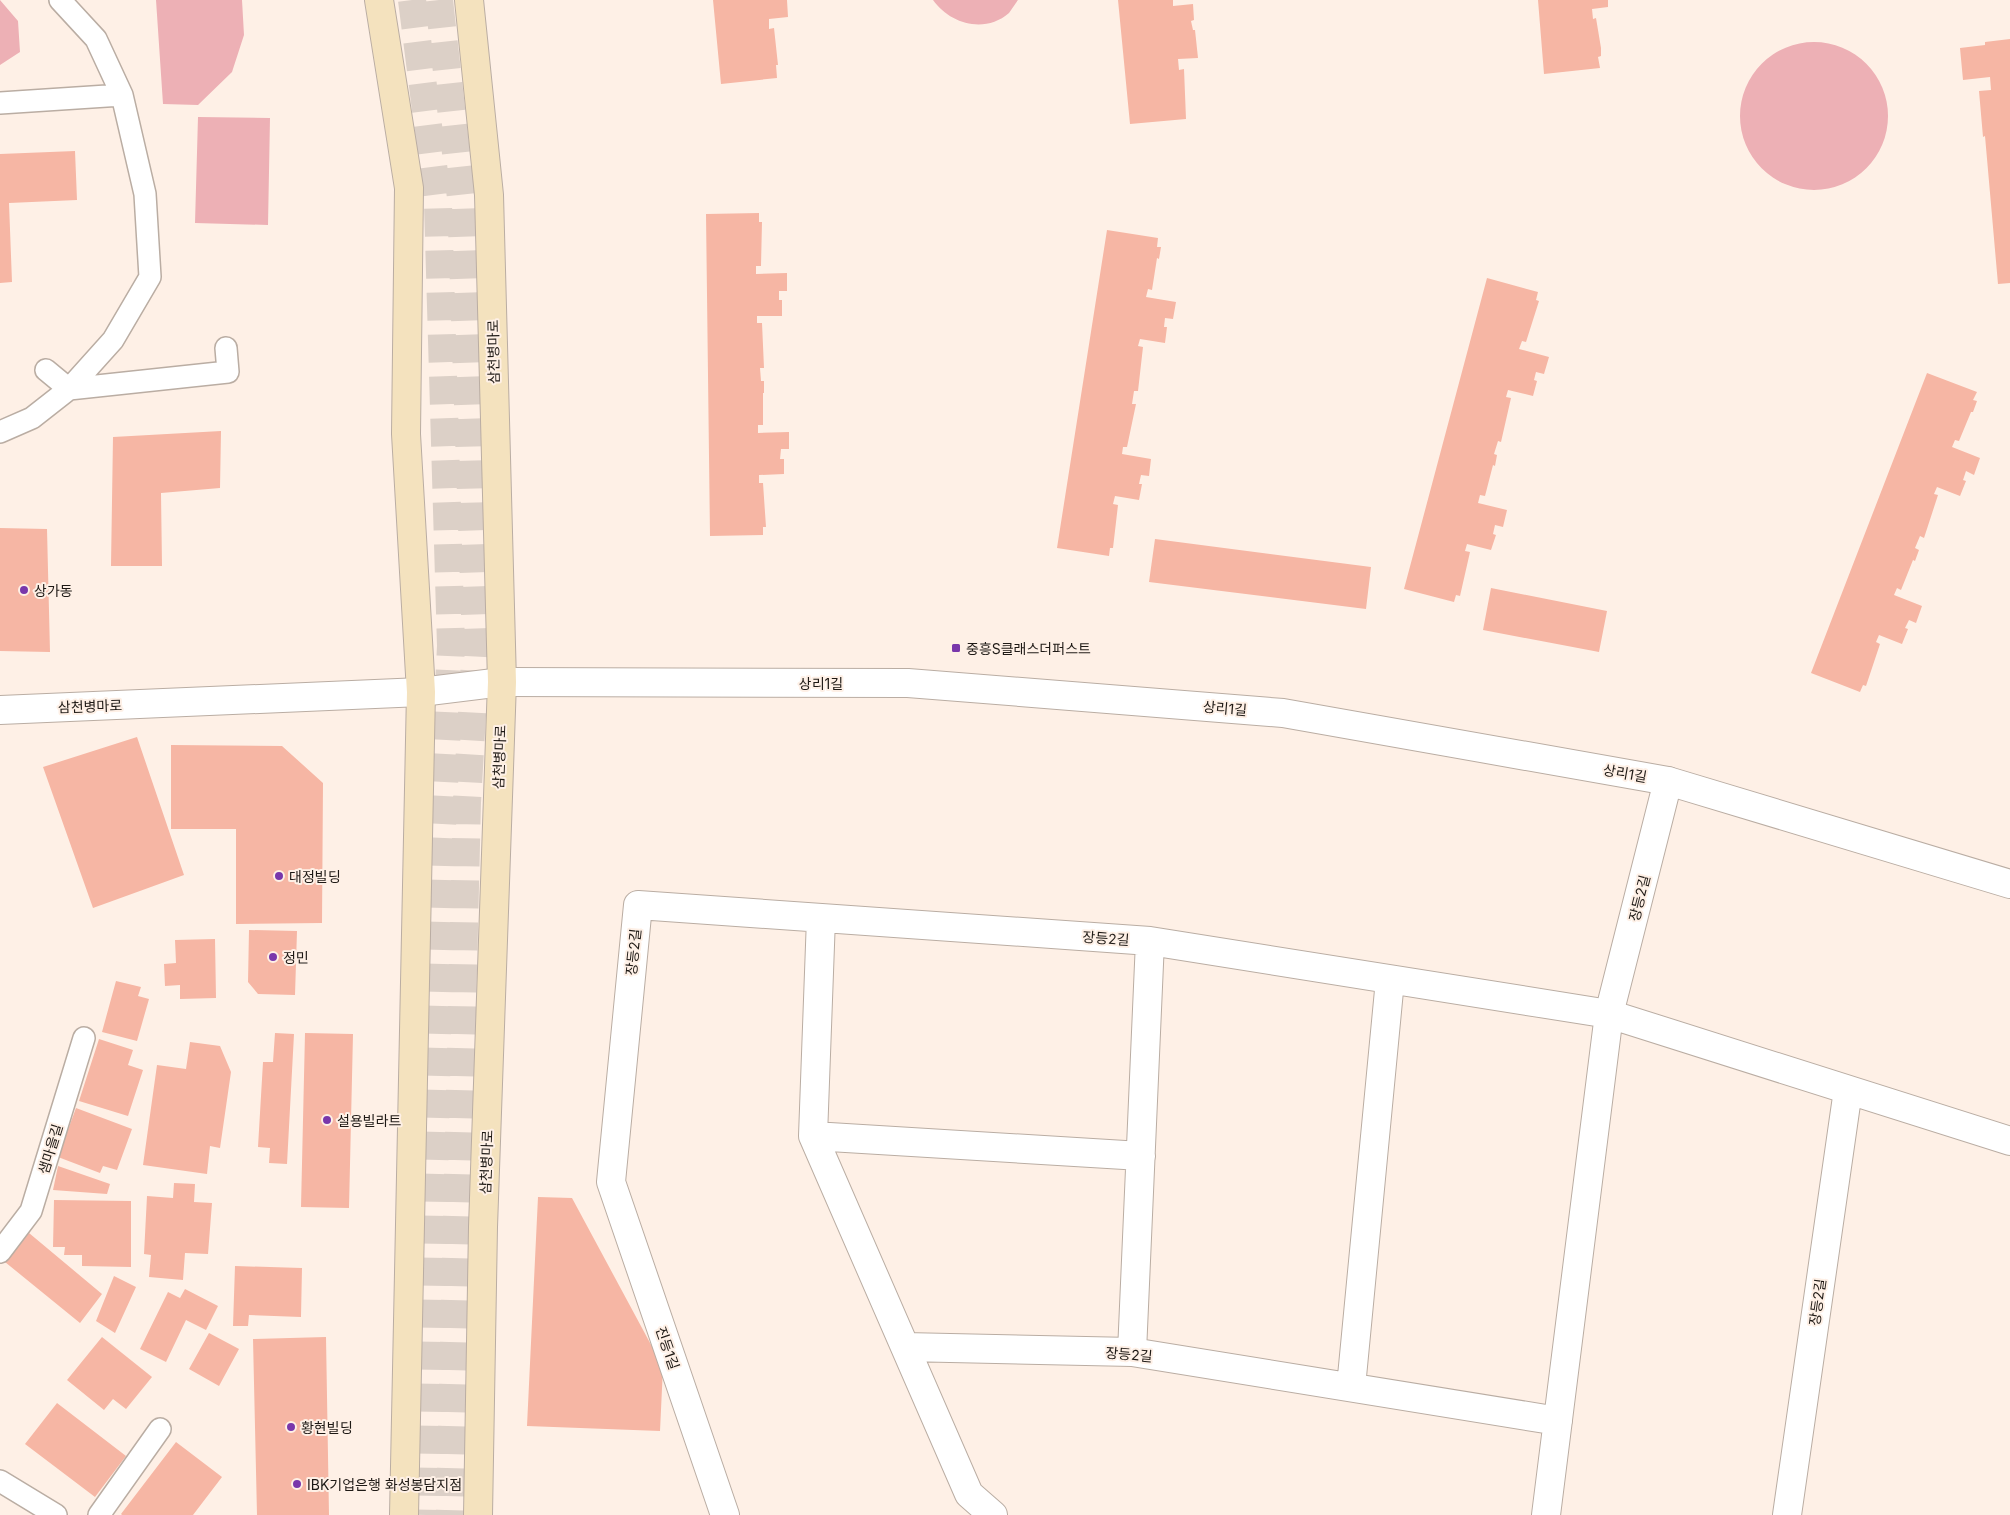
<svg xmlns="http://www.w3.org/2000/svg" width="2010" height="1515" font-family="Inter,'Noto Sans KR',sans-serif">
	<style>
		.green { fill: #edb0b5 }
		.building { fill: #f6b6a4 }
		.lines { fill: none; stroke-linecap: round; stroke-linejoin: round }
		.secondary-tunnel { stroke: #dcd0c7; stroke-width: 28; stroke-dasharray: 28 14; stroke-linecap: butt }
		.service-casing { stroke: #baada3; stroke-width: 24 }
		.minor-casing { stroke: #baada3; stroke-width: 30 }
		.tertiary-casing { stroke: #baada3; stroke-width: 30 }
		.secondary-casing { stroke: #baada3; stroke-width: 30 }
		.service { stroke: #fff; stroke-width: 21 }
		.minor { stroke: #fff; stroke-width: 28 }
		.tertiary { stroke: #fff; stroke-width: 28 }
		.secondary { stroke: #f4e2be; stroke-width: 28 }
		.poi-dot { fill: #7937ab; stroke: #fef0e6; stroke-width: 2 }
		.labels { text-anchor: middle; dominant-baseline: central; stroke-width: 4; stroke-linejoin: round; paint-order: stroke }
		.street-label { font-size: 14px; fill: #1e1915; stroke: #fef0e6 }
		.poi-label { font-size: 14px; fill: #1e1915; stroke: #fef0e6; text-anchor: start }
	</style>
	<rect width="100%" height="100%" fill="#fef0e6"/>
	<path class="green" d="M 0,0 L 18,21 L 20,52 L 0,65 Z
		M 156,0 L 242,0 L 244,35 L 232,72 L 198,105 L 163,104 Z
		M 933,0 L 1018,0 C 1015,4 1012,9 1009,13 C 985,34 950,24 933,0 Z
		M1740 116a74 74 0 1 1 148 0a74 74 0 1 1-148 0Z
		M 198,117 L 270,118 L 268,225 L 195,223 Z"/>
	<path class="building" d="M 713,0 L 787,0 L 788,17 L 769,19 L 769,29 L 774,28 L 778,65 L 776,65 L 777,78 L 721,84 Z
		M 1118,0 L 1173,0 L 1173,6 L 1193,4 L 1194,20 L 1191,21 L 1193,30 L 1195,30 L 1198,58 L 1178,59 L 1179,70 L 1184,69 L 1186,119 L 1130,124 Z
		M 1538,0 L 1608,0 L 1608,7 L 1592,9 L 1593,19 L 1596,18 L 1601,48 L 1601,56 L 1598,57 L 1600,68 L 1544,74 Z
		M 2010,39 L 2010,283 L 1998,284 L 1985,136 L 1983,137 L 1979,91 L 1991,90 L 1990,77 L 1963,80 L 1960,48 L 1985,45 L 1985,42 Z
		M 75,151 L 77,200 L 9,203 L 12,282 L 0,283 L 0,154 Z
		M 759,213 L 759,222 L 762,222 L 761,266 L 756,266 L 756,274 L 787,273 L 787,291 L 779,291 L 779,300 L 782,300 L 782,316 L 757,316 L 757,323 L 762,323 L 764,368 L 760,368 L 761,381 L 764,381 L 764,393 L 763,393 L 763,425 L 758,425 L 758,433 L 789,432 L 789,449 L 781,449 L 780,459 L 784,459 L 784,474 L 759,475 L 759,483 L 763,483 L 766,527 L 763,527 L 763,535 L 710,536 L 706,214 Z
		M 1107,230 L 1158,238 L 1157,247 L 1161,247 L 1159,259 L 1157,258 L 1152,290 L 1148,289 L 1146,297 L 1176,302 L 1173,319 L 1165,318 L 1164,327 L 1167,327 L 1165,343 L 1140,339 L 1138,346 L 1143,347 L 1138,391 L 1134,391 L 1132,404 L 1136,404 L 1127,447 L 1123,447 L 1122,454 L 1151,459 L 1149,476 L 1141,475 L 1139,484 L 1142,484 L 1139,500 L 1115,496 L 1113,504 L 1118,505 L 1113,548 L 1110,548 L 1109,556 L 1057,548 Z
		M 1487,278 L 1538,292 L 1536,300 L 1539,301 L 1526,342 L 1522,341 L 1519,349 L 1549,357 L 1544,374 L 1536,372 L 1534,380 L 1537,381 L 1533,396 L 1508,390 L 1506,397 L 1511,398 L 1501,442 L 1498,441 L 1494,454 L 1497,455 L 1495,466 L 1493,465 L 1485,496 L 1480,495 L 1478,503 L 1507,510 L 1503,527 L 1495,525 L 1493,534 L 1496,535 L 1491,550 L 1467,544 L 1465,551 L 1470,552 L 1460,596 L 1456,595 L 1454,602 L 1404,589 Z
		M 1927,373 L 1977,392 L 1973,400 L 1977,401 L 1973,412 L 1971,412 L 1959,441 L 1955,440 L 1952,447 L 1980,458 L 1974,475 L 1966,471 L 1963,480 L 1966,481 L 1960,496 L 1937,487 L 1934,494 L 1938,495 L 1924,538 L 1920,536 L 1915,548 L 1919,550 L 1915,561 L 1913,560 L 1901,590 L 1897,588 L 1894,595 L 1922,606 L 1916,623 L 1909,620 L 1905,628 L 1908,629 L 1902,644 L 1879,635 L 1876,642 L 1880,644 L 1866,686 L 1863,685 L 1860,692 L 1811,673 Z
		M 221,431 L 220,488 L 161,493 L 162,566 L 111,566 L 113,437 Z
		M 0,528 L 47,529 L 50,652 L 0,651 Z
		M 1155,539 L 1371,567 L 1366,609 L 1149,582 Z
		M 1491,588 L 1607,611 L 1599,652 L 1483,630 Z
		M 137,737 L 184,875 L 93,908 L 43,767 Z
		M 171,745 L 282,746 L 323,783 L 322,923 L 236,924 L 236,829 L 171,829 Z
		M 249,930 L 297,931 L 295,995 L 258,994 L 248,982 Z
		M 215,939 L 216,998 L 180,999 L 180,985 L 165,986 L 164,964 L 176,963 L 175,940 Z
		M 116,981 L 141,987 L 138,996 L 149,999 L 137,1041 L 102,1032 Z
		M 275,1033 L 294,1034 L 287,1164 L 269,1163 L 270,1148 L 258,1147 L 263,1062 L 273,1062 Z
		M 305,1033 L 353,1034 L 349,1208 L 301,1207 Z
		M 99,1039 L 133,1050 L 128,1065 L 143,1070 L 128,1116 L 79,1101 Z
		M 190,1042 L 220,1046 L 231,1072 L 220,1148 L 210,1146 L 207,1174 L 143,1165 L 157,1065 L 186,1069 Z
		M 76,1108 L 132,1129 L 117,1170 L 103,1166 L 100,1173 L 58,1157 Z
		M 58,1166 L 110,1184 L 107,1194 L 53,1190 Z
		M 174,1183 L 195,1184 L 194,1202 L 212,1203 L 208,1254 L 185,1253 L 183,1280 L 149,1277 L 151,1255 L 144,1254 L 147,1196 L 173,1198 Z
		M 538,1197 L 572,1198 L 663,1367 L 660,1431 L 527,1426 Z
		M 54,1200 L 131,1201 L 131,1267 L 82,1266 L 82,1255 L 64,1255 L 65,1247 L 53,1247 Z
		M 29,1233 L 102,1294 L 80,1323 L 5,1262 Z
		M 235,1266 L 302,1268 L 301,1317 L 249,1315 L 248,1326 L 233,1326 Z
		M 114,1276 L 136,1287 L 115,1333 L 96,1321 Z
		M 185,1289 L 218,1306 L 206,1330 L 186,1320 L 166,1362 L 140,1349 L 168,1292 L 180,1298 Z
		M 209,1333 L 239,1349 L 219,1386 L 189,1369 Z
		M 102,1337 L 152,1377 L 126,1409 L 113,1399 L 104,1410 L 67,1380 Z
		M 326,1337 L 329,1515 L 257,1515 L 253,1339 Z
		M 57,1403 L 126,1456 L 95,1497 L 25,1444 Z
		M 176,1442 L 222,1477 L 193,1515 L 122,1515 L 121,1514 Z"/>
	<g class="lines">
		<path class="secondary-tunnel" d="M 412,0 L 438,204 L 451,646 L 441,846 L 427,1515
			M 439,0 L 461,198 L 476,644 L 467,803 L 450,1515"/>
		<defs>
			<path id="service" d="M 0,103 L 122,95
				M 46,370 L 69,389 L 228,372 L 226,348
				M 0,432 L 32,418 L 69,389 L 113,340 L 150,277 L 145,194 L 122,95 L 96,39 L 60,0
				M 0,1252 L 31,1211 L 84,1038
				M 0,1481 L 56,1515
				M 99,1515 L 160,1429"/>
			<path id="minor" d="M 821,918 L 813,1136 L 969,1494 L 993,1515
				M 813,1136 L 1141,1156
				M 905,1347 L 1132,1352 L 1558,1421
				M 1132,1352 L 1150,941
				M 1351,1387 L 1390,980
				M 725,1515 L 611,1182 L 638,905 L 1150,941 L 1609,1014 L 2010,1141
				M 1546,1515 L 1609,1014 L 1668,781
				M 1787,1515 L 1848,1090"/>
			<path id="tertiary" d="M 0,710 L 421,692 L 502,682 L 908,683 L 1283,713 L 1668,781 L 2010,884"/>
			<path id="secondary" d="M 379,0 L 409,188 L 406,434 L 421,692 L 404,1515
				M 469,0 L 489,195 L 502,682 L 483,1227 L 478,1515"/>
		</defs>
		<use href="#service" class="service-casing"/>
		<use href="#minor" class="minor-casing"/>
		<use href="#tertiary" class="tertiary-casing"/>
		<use href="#secondary" class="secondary-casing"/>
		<use href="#service" class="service"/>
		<use href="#minor" class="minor"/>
		<use href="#tertiary" class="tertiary"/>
		<use href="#secondary" class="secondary"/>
	</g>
	<g class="poi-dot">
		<circle cx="24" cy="590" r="5"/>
		<rect x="951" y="643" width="10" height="10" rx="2.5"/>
		<circle cx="279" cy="876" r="5"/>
		<circle cx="273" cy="957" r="5"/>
		<circle cx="327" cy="1120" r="5"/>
		<circle cx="291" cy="1427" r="5"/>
		<circle cx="297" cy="1484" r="5"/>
	</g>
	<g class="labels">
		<g class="street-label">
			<text transform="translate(493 352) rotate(-91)">삼천병마로</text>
			<text x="821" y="683">상리1길</text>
			<text transform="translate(90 706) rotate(-2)">삼천병마로</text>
			<text transform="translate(1225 708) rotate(5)">상리1길</text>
			<text transform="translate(499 757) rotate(-88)">삼천병마로</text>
			<text transform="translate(1625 773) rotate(10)">상리1길</text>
			<text transform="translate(1639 898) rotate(-76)">장등2길</text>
			<text transform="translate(1106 938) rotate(4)">장등2길</text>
			<text transform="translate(633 952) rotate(-84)">장등2길</text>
			<text transform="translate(50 1149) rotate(-73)">샘마을길</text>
			<text transform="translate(486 1162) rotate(-88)">삼천병마로</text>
			<text transform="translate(1817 1302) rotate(-82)">장등2길</text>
			<text transform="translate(668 1348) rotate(71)">진등1길</text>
			<text transform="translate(1129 1354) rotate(5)">장등2길</text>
		</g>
		<g class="poi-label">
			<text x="34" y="590">상가동</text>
			<text x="966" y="648">중흥S클래스더퍼스트</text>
			<text x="289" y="876">대정빌딩</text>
			<text x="283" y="957">정민</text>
			<text x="337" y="1120">설용빌라트</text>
			<text x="301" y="1427">황현빌딩</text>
			<text x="307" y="1484">IBK기업은행 화성봉담지점</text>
		</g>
	</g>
</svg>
